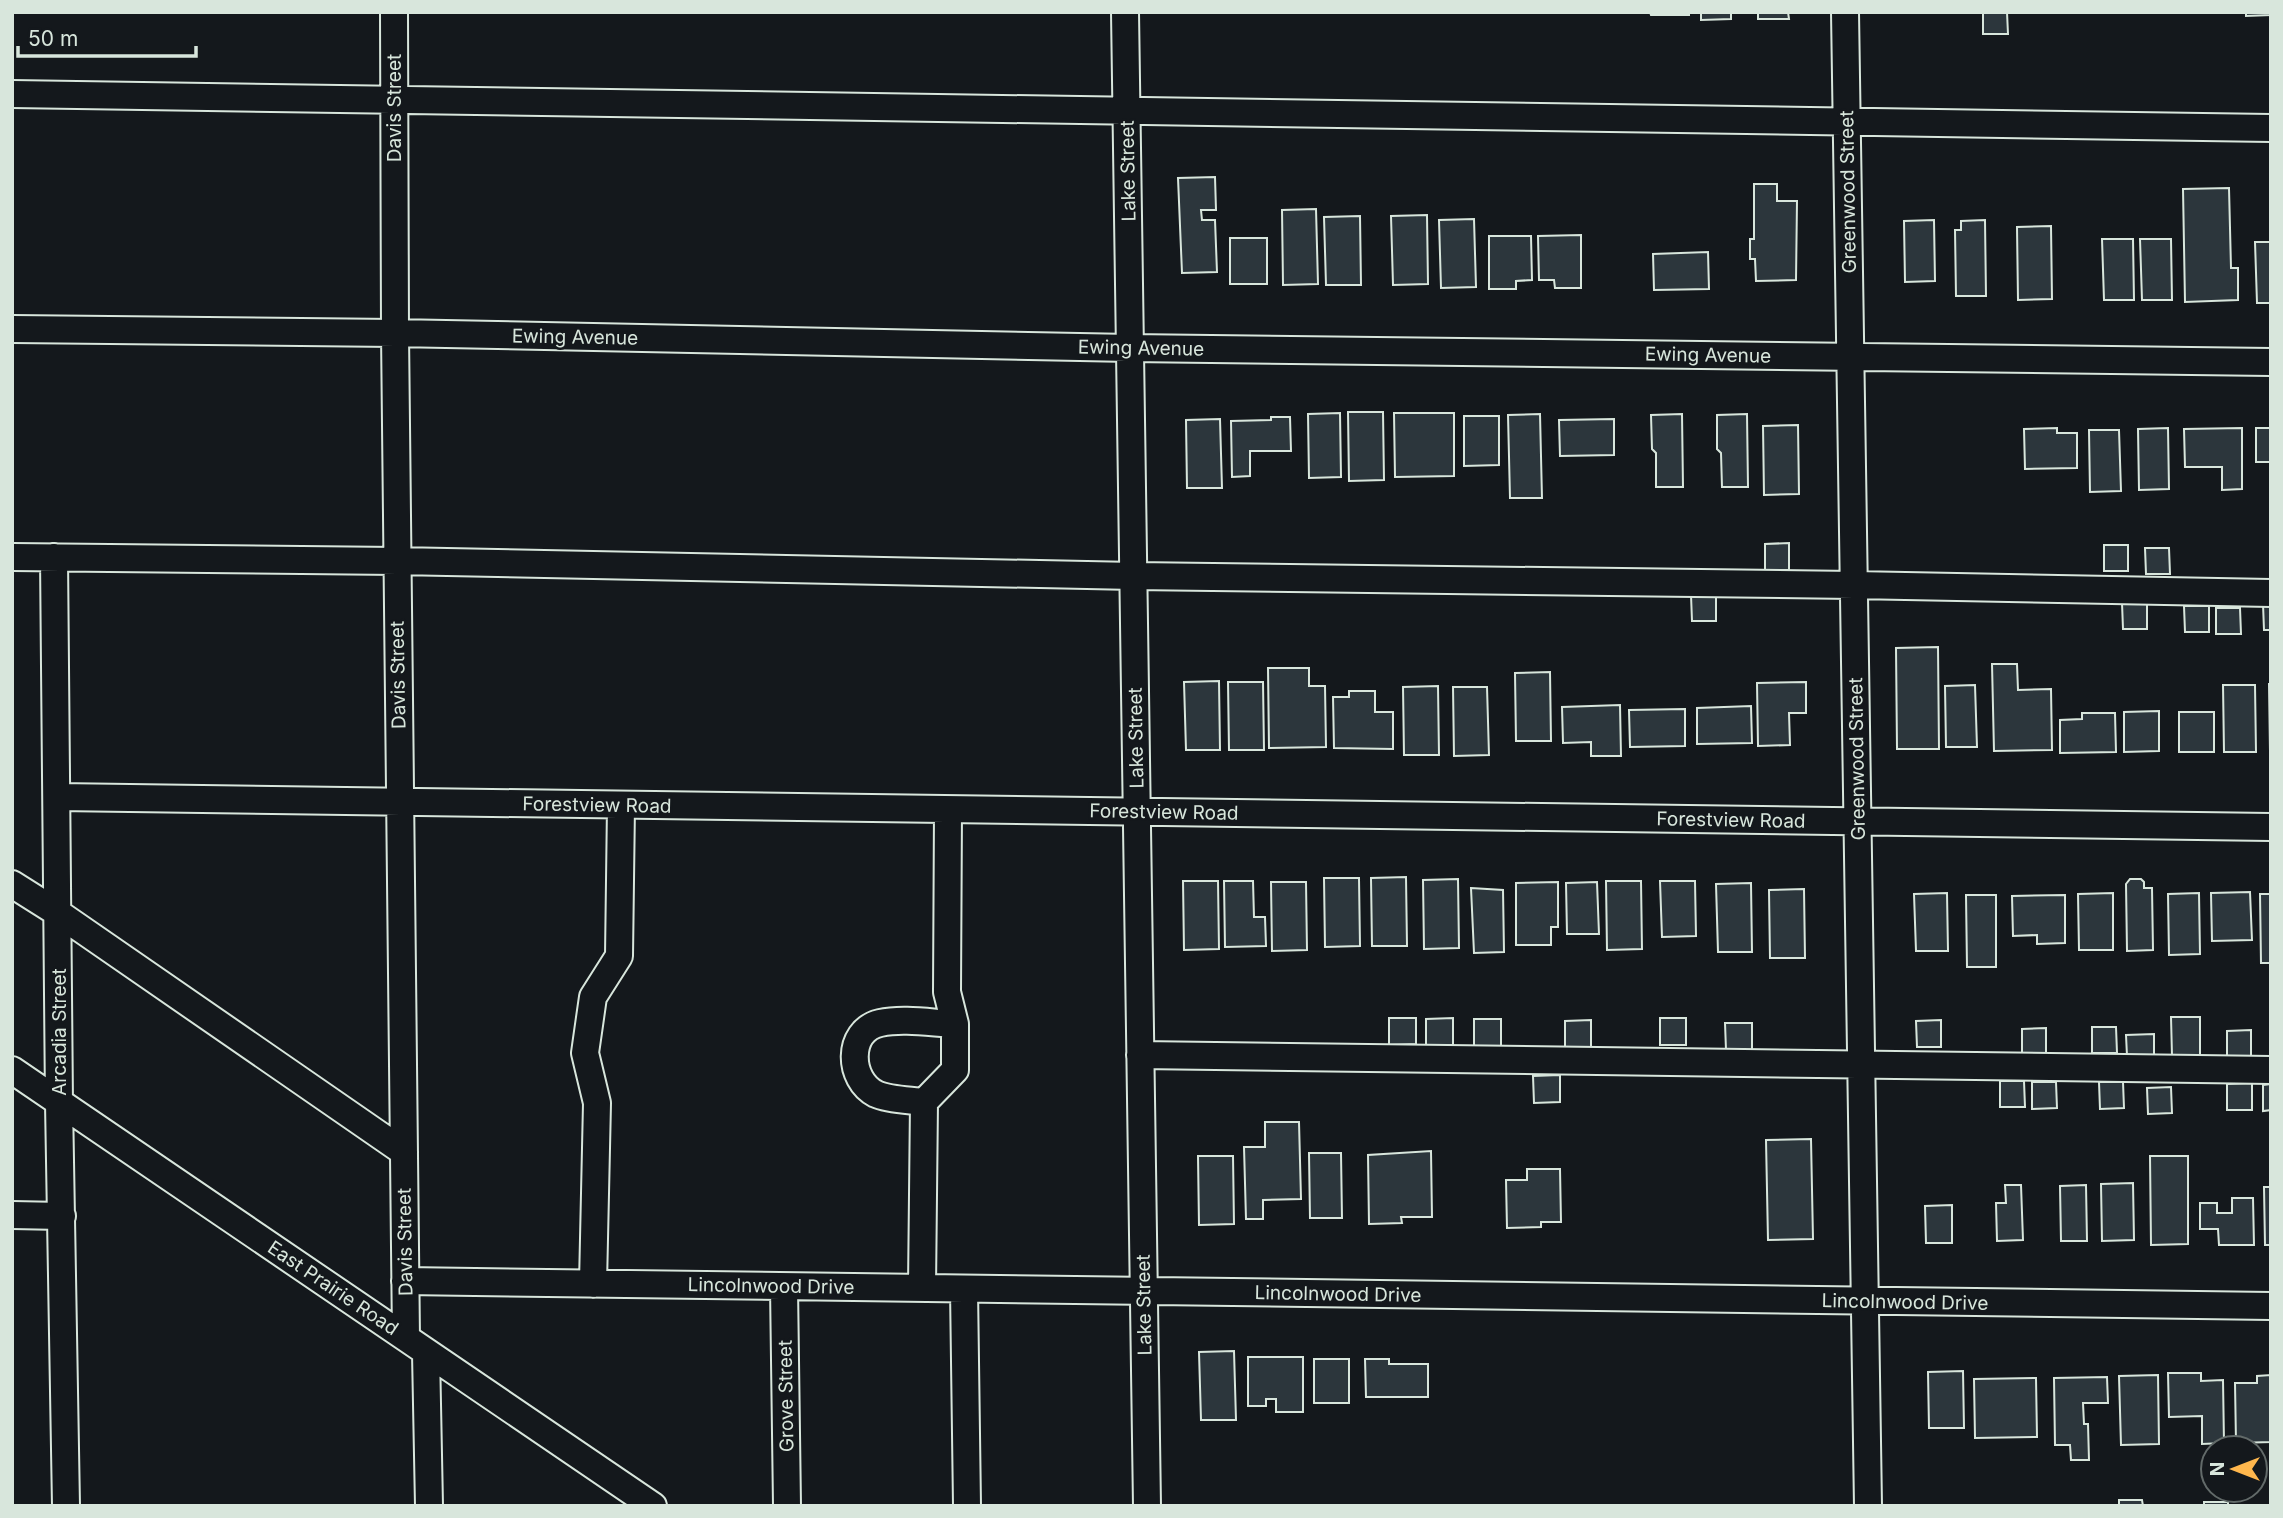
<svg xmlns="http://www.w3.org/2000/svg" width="2283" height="1518" font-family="Inter,sans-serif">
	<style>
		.building { fill: #2c363c; stroke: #d8e6dc; stroke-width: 2 }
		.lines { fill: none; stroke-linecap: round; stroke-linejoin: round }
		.minor-casing { stroke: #d8e6dc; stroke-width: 30 }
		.minor { stroke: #14181c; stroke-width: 26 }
		.labels { text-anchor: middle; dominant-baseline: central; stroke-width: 5; stroke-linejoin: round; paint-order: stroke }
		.street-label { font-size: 19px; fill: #d8e6dc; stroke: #14181c }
	</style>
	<rect width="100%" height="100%" fill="#14181c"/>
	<path class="building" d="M 1650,12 L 1689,12 L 1689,15 L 1651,15 Z
		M 1701,12 L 1731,12 L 1731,19 L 1701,20 Z
		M 1758,12 L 1788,12 L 1789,19 L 1758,19 Z
		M 1983,12 L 2007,12 L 2008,34 L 1983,34 Z
		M 2246,12 L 2271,12 L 2271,15 L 2246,16 Z
		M 1215,177 L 1216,210 L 1201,210 L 1202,220 L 1215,220 L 1217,272 L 1182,273 L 1178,178 Z
		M 1754,184 L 1777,184 L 1777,201 L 1797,201 L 1796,280 L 1756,281 L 1755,259 L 1750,259 L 1750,239 L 1754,239 Z
		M 2229,188 L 2231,268 L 2238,268 L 2238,300 L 2185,302 L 2183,189 Z
		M 1316,209 L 1318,284 L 1283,285 L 1282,210 Z
		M 1427,215 L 1428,284 L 1393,285 L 1391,216 Z
		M 1360,216 L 1361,285 L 1326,285 L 1324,217 Z
		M 1474,219 L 1476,287 L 1441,288 L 1439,220 Z
		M 1934,220 L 1935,281 L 1905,282 L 1904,221 Z
		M 1985,220 L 1986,296 L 1956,296 L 1955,230 L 1961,230 L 1961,221 Z
		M 2051,226 L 2052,299 L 2018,300 L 2017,227 Z
		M 1581,235 L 1581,288 L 1555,288 L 1554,280 L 1539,280 L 1538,236 Z
		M 1489,236 L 1531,236 L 1532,280 L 1516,281 L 1516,289 L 1489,289 Z
		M 1230,238 L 1267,238 L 1267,284 L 1230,284 Z
		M 2102,239 L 2133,239 L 2134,300 L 2104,300 Z
		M 2140,239 L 2171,239 L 2172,300 L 2142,300 Z
		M 2255,242 L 2271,242 L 2271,303 L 2257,303 Z
		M 1708,252 L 1709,289 L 1654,290 L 1653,254 Z
		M 1348,412 L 1383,412 L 1384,480 L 1349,481 Z
		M 1340,413 L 1341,477 L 1309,478 L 1308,414 Z
		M 1394,413 L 1454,413 L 1454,476 L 1395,477 Z
		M 1540,414 L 1542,498 L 1510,498 L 1508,415 Z
		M 1682,414 L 1683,487 L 1656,487 L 1656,453 L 1652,449 L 1651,415 Z
		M 1747,414 L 1748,487 L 1722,487 L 1721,453 L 1717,449 L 1717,415 Z
		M 1464,416 L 1499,416 L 1499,465 L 1464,466 Z
		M 1271,417 L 1290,417 L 1291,451 L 1250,451 L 1250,476 L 1232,477 L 1231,421 L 1271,420 Z
		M 1220,419 L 1222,488 L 1187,488 L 1186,420 Z
		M 1614,419 L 1614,455 L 1560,456 L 1559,420 Z
		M 1798,425 L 1799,494 L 1764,495 L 1763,426 Z
		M 2057,428 L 2057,433 L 2077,433 L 2077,468 L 2025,469 L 2024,429 Z
		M 2168,428 L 2169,489 L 2139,490 L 2138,429 Z
		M 2242,428 L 2242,489 L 2222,490 L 2222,467 L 2185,467 L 2184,429 Z
		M 2256,428 L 2271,428 L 2271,462 L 2256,462 Z
		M 2089,430 L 2119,430 L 2121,491 L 2090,492 Z
		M 1789,543 L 1789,570 L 1765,570 L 1765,544 Z
		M 2104,545 L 2128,545 L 2128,571 L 2104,571 Z
		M 2145,548 L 2169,548 L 2170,574 L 2146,574 Z
		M 1691,595 L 1716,595 L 1716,621 L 1692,621 Z
		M 2122,603 L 2147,603 L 2147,629 L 2123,629 Z
		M 2263,604 L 2271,604 L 2271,630 L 2264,630 Z
		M 2184,606 L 2209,606 L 2209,632 L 2185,632 Z
		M 2216,608 L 2240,608 L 2241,634 L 2216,634 Z
		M 1938,647 L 1939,749 L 1897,749 L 1896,648 Z
		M 1992,664 L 2017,664 L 2018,690 L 2051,689 L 2052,750 L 1994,751 Z
		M 1268,668 L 1309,668 L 1309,686 L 1325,686 L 1326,747 L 1269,748 Z
		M 1550,672 L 1551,741 L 1516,741 L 1515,673 Z
		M 1219,681 L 1220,750 L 1186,750 L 1184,682 Z
		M 1228,682 L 1263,682 L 1264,750 L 1229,750 Z
		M 1806,682 L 1806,713 L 1789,713 L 1790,745 L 1758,746 L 1757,683 Z
		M 2269,684 L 2271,684 L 2271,751 L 2270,751 Z
		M 1975,685 L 1977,747 L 1946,747 L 1945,686 Z
		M 2223,685 L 2255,685 L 2256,752 L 2224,752 Z
		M 1438,686 L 1439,755 L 1404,755 L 1403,687 Z
		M 1453,687 L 1487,687 L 1489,755 L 1454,756 Z
		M 1349,691 L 1375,691 L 1375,712 L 1393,712 L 1393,749 L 1334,748 L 1333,697 L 1349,697 Z
		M 1620,705 L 1621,756 L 1591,756 L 1591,742 L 1563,743 L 1562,707 Z
		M 1751,706 L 1752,743 L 1697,744 L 1697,708 Z
		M 1685,709 L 1685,746 L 1630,747 L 1629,710 Z
		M 2159,711 L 2159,751 L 2124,752 L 2124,712 Z
		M 2179,712 L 2214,712 L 2214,752 L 2179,752 Z
		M 2082,713 L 2115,713 L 2116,752 L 2060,753 L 2060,720 L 2082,719 Z
		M 1406,877 L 1407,946 L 1372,946 L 1371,878 Z
		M 1324,878 L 1359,878 L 1360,946 L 1325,947 Z
		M 1458,879 L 1459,948 L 1424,949 L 1423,880 Z
		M 2130,879 L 2141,879 L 2144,882 L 2144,888 L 2152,888 L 2153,950 L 2127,951 L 2126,884 Z
		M 1183,881 L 1218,881 L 1219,949 L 1184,950 Z
		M 1224,881 L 1253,881 L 1254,917 L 1265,917 L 1266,946 L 1225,947 Z
		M 1606,881 L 1641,881 L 1642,949 L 1607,950 Z
		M 1660,881 L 1695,881 L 1696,936 L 1662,937 Z
		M 1271,882 L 1306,882 L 1307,950 L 1272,951 Z
		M 1558,882 L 1558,927 L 1551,927 L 1551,945 L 1516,945 L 1516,883 Z
		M 1597,882 L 1599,934 L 1567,934 L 1566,883 Z
		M 1751,883 L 1752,952 L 1718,952 L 1716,884 Z
		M 1471,888 L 1503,890 L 1504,952 L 1474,953 Z
		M 1804,889 L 1805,958 L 1770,958 L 1769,890 Z
		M 2250,892 L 2252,940 L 2212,941 L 2211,893 Z
		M 1947,893 L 1948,951 L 1916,951 L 1914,894 Z
		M 2113,893 L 2113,950 L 2079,950 L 2078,894 Z
		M 2199,893 L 2200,954 L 2169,955 L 2168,894 Z
		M 2260,894 L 2271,894 L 2271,963 L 2261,963 Z
		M 1966,895 L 1996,895 L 1996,967 L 1967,967 Z
		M 2065,895 L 2065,943 L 2037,944 L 2037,935 L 2013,936 L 2012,896 Z
		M 2171,1017 L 2200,1017 L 2200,1055 L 2172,1056 Z
		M 1389,1018 L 1416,1018 L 1416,1044 L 1389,1045 Z
		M 1453,1018 L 1453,1045 L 1426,1046 L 1426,1019 Z
		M 1660,1018 L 1686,1018 L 1686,1045 L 1660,1045 Z
		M 1474,1019 L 1501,1019 L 1501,1046 L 1474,1046 Z
		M 1591,1020 L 1591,1047 L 1565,1047 L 1565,1021 Z
		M 1941,1020 L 1941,1047 L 1917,1047 L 1916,1021 Z
		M 1725,1023 L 1752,1023 L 1752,1050 L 1726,1050 Z
		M 2092,1027 L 2116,1027 L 2117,1053 L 2092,1053 Z
		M 2046,1028 L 2046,1054 L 2022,1055 L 2022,1029 Z
		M 2251,1030 L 2251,1057 L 2227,1057 L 2227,1031 Z
		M 2154,1034 L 2154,1056 L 2127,1056 L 2126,1035 Z
		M 1560,1075 L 1560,1102 L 1534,1103 L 1533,1076 Z
		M 2000,1081 L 2024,1081 L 2025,1107 L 2000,1107 Z
		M 2032,1082 L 2056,1082 L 2057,1108 L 2032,1109 Z
		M 2099,1082 L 2123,1082 L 2124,1108 L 2100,1109 Z
		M 2252,1083 L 2252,1110 L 2227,1110 L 2227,1084 Z
		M 2271,1084 L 2271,1110 L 2263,1111 L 2263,1085 Z
		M 2171,1087 L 2172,1113 L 2148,1114 L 2147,1088 Z
		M 1265,1122 L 1299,1122 L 1301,1199 L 1263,1200 L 1263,1219 L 1246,1219 L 1244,1147 L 1265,1147 Z
		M 1811,1139 L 1813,1239 L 1768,1240 L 1766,1140 Z
		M 1431,1151 L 1432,1217 L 1401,1217 L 1402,1223 L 1369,1224 L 1368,1155 Z
		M 1309,1153 L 1341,1153 L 1342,1218 L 1310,1218 Z
		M 1198,1156 L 1233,1156 L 1234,1224 L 1199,1225 Z
		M 2150,1156 L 2188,1156 L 2188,1244 L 2151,1245 Z
		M 1527,1169 L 1560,1169 L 1561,1222 L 1541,1222 L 1541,1227 L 1507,1228 L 1506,1180 L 1527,1180 Z
		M 2133,1183 L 2134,1240 L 2102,1241 L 2101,1184 Z
		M 2005,1185 L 2021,1185 L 2023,1240 L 1997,1241 L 1996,1203 L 2006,1203 Z
		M 2086,1185 L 2087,1241 L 2061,1241 L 2060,1186 Z
		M 2264,1187 L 2271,1187 L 2271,1245 L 2265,1245 Z
		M 2232,1198 L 2253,1198 L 2254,1245 L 2219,1245 L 2218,1229 L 2200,1229 L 2200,1203 L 2217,1203 L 2217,1213 L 2232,1213 Z
		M 1952,1205 L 1952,1243 L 1926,1243 L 1925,1206 Z
		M 1234,1351 L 1236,1420 L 1201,1420 L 1199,1352 Z
		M 1248,1357 L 1303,1357 L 1303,1412 L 1276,1412 L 1276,1399 L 1266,1399 L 1266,1406 L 1248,1406 Z
		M 1314,1359 L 1349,1359 L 1349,1403 L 1314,1403 Z
		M 1365,1359 L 1389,1359 L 1389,1364 L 1428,1364 L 1428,1397 L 1366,1397 Z
		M 1963,1371 L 1964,1428 L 1929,1428 L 1928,1372 Z
		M 2168,1373 L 2201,1373 L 2201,1381 L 2223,1380 L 2224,1443 L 2202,1444 L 2202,1416 L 2169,1417 Z
		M 2158,1375 L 2159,1444 L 2121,1445 L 2119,1376 Z
		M 2271,1375 L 2271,1442 L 2236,1443 L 2235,1383 L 2257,1383 L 2257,1376 Z
		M 2107,1377 L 2108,1403 L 2083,1403 L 2084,1424 L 2088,1424 L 2089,1460 L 2071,1460 L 2070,1445 L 2055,1445 L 2054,1378 Z
		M 2036,1378 L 2037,1437 L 1975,1438 L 1974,1379 Z
		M 2119,1500 L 2142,1500 L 2143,1506 L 2119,1506 Z
		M 2204,1502 L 2228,1502 L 2228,1506 L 2204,1506 Z"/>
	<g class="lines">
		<defs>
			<path id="minor" d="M 394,12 L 395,333 L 406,1338
				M 1125,12 L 1147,1506
				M 1845,12 L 1868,1506
				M 12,94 L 2271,128
				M 12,329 L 395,333 L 1130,348 L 2271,362
				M 12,557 L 397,561 L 1134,576 L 1854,585 L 2271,593
				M 54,557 L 59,1103 L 66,1506
				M 58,797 L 2271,827
				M 12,884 L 58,913 L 404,1152
				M 1140,1055 L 2271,1070
				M 12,1070 L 653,1506
				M 924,1102 C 910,1100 889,1100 876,1094 C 848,1080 846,1031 880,1023 C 903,1018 932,1023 955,1024
				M 12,1215 L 62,1216
				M 405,1281 L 2271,1306
				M 593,1284 L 597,1103 L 585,1053 L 593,997 L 619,956 L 621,805
				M 784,1287 L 787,1506
				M 922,1288 L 924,1102 L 955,1070 L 955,1024 L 947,992 L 948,810
				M 964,1289 L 967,1506
				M 426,1353 L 429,1506"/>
		</defs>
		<use href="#minor" class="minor-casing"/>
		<use href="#minor" class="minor"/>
	</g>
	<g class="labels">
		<g class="street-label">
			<text transform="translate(394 108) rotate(-90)">Davis Street</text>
			<text transform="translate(1128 171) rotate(-91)">Lake Street</text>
			<text transform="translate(1848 192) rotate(-91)">Greenwood Street</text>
			<text transform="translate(575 337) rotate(1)">Ewing Avenue</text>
			<text transform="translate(1141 348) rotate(1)">Ewing Avenue</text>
			<text transform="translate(1708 355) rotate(1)">Ewing Avenue</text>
			<text transform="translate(398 675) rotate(-91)">Davis Street</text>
			<text transform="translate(1136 738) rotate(-91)">Lake Street</text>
			<text transform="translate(1857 759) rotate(-91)">Greenwood Street</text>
			<text transform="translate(597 805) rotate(1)">Forestview Road</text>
			<text transform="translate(1164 812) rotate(1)">Forestview Road</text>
			<text transform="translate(1731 820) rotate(1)">Forestview Road</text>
			<text transform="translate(59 1032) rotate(-90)">Arcadia Street</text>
			<text transform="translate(405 1242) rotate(-91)">Davis Street</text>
			<text transform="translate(771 1286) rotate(1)">Lincolnwood Drive</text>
			<text transform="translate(333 1288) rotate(34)">East Prairie Road</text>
			<text transform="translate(1338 1294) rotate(1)">Lincolnwood Drive</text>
			<text transform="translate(1905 1302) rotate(1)">Lincolnwood Drive</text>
			<text transform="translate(1144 1305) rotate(-91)">Lake Street</text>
			<text transform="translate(786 1396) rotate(-91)">Grove Street</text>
		</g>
	</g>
	<rect width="2283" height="1518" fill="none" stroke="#d8e6dc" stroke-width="28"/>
	<g transform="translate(2234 1469) rotate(270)"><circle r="33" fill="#14181c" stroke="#626a69" stroke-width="2"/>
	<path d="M0-5L12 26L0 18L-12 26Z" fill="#ffb74d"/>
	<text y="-10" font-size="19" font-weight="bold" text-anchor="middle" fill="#d8e6dc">N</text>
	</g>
	<path d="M18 46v10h178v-10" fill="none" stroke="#d8e6dc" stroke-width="3.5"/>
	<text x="28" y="46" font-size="21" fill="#d8e6dc" stroke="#14181c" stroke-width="5" paint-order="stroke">50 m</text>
</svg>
